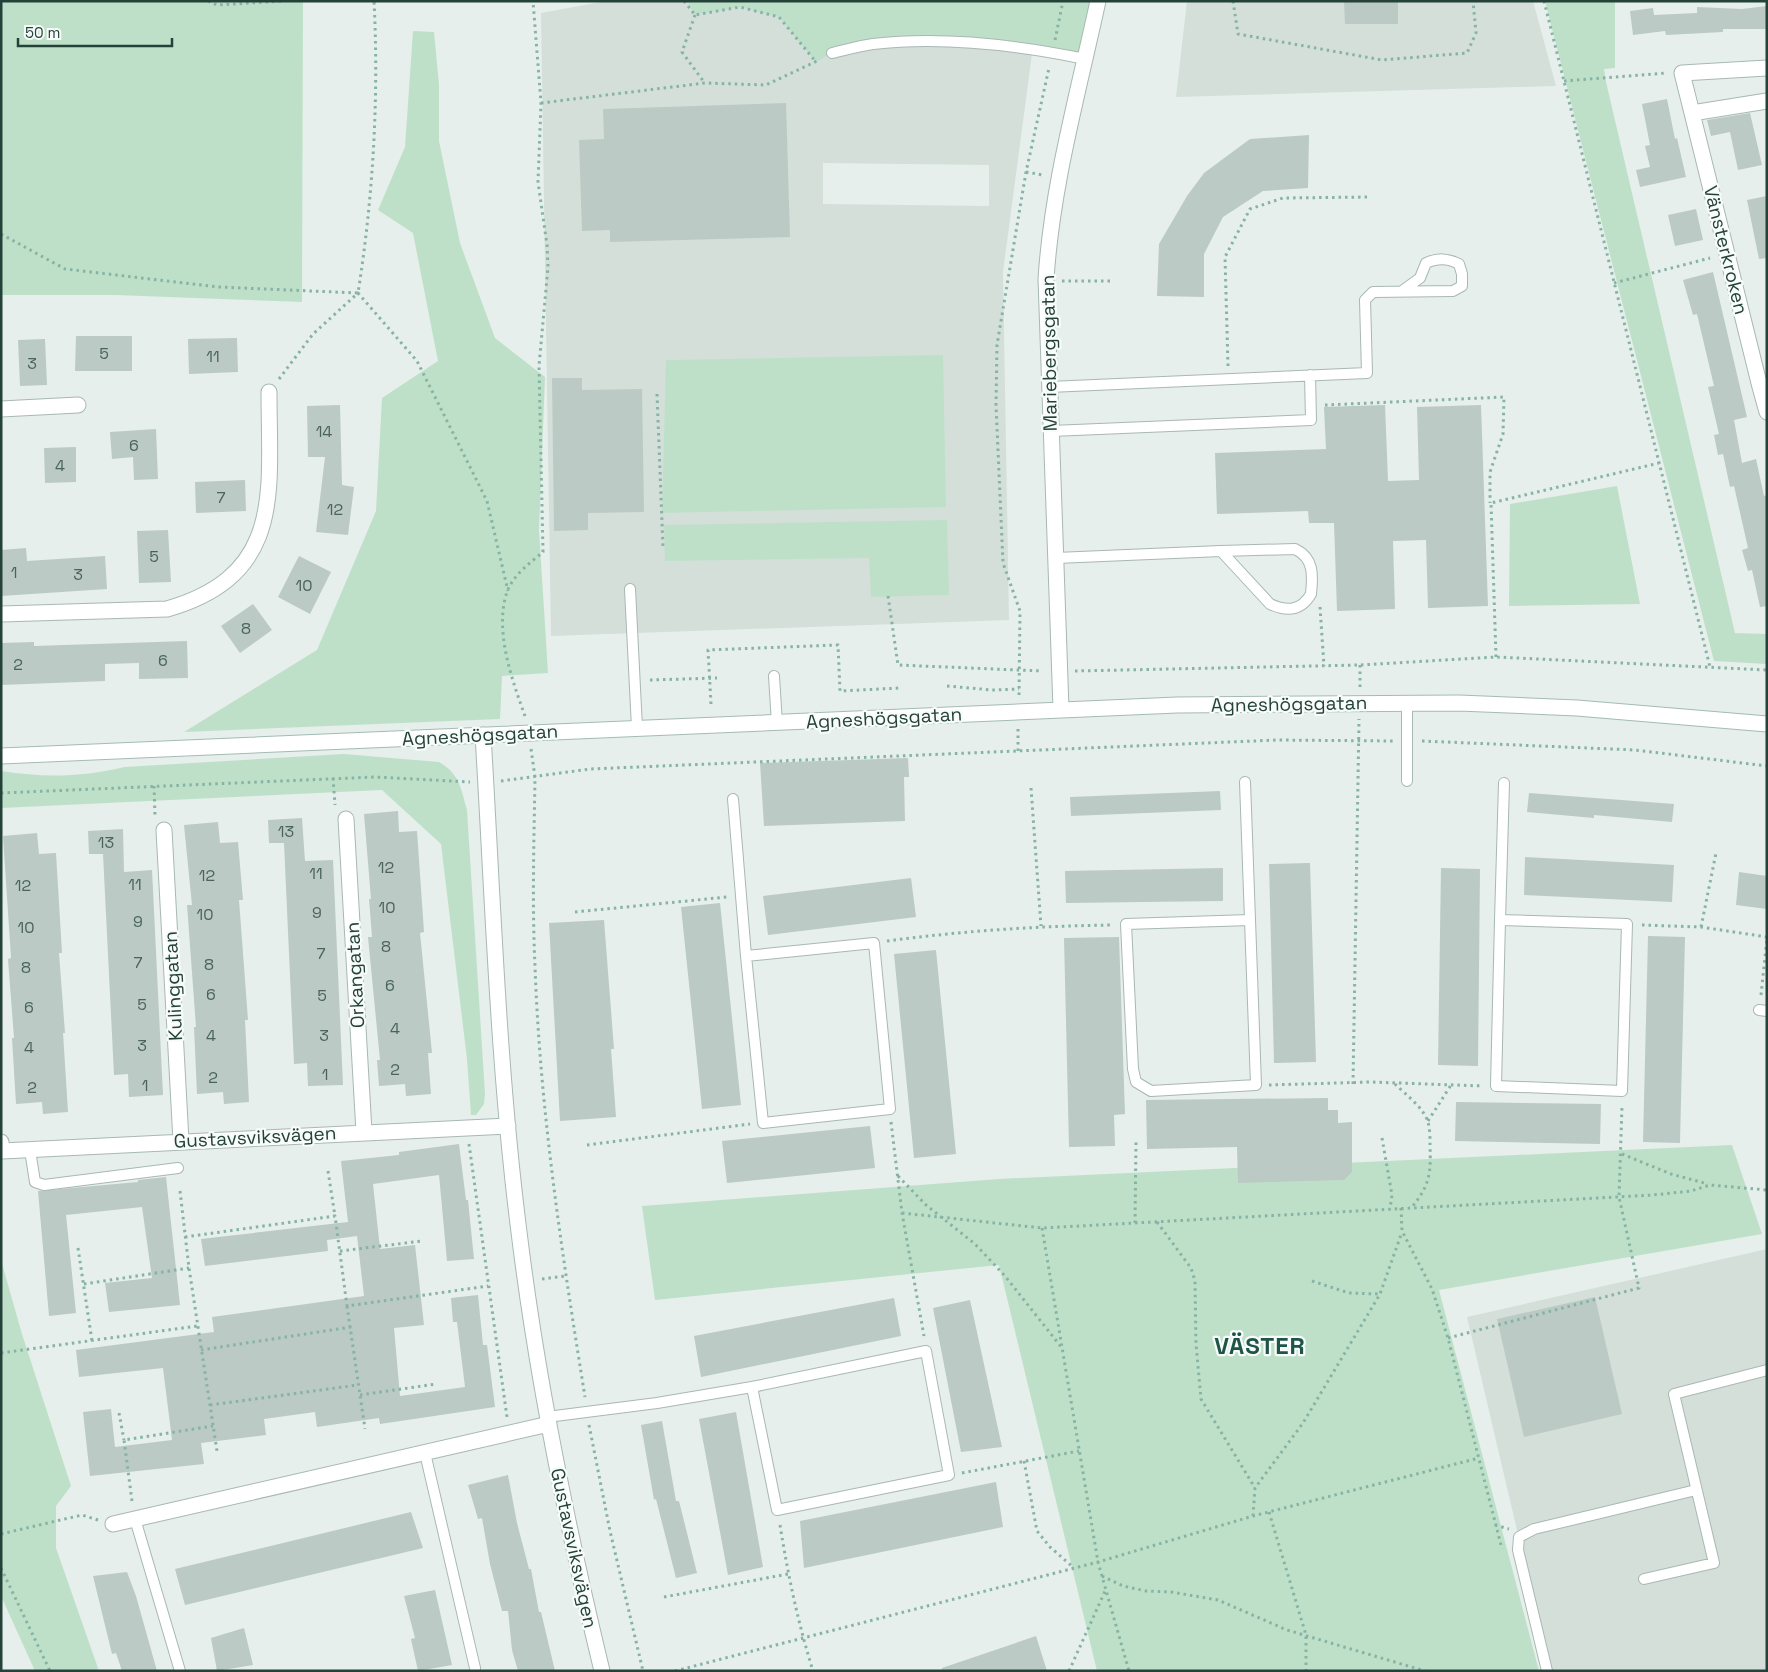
<svg xmlns="http://www.w3.org/2000/svg" width="1768" height="1672" font-family="'Space Grotesk',sans-serif">
	<style>
		.built { fill: #d4dfda; fill-rule: evenodd }
		.green { fill: #bfe0c8 }
		.building { fill: #bbcac4 }
		.lines { fill: none; stroke-linecap: round; stroke-linejoin: round }
		.lane-casing { stroke: #a8b8b2; stroke-width: 12 }
		.street-casing { stroke: #a8b8b2; stroke-width: 17 }
		.secondary-casing { stroke: #a4bbb3; stroke-width: 17 }
		.path { stroke: #86b3a5; stroke-width: 3; stroke-dasharray: 2.5 4; stroke-linecap: butt }
		.lane { stroke: #fff; stroke-width: 10 }
		.street { stroke: #fff; stroke-width: 15 }
		.secondary { stroke: #fff; stroke-width: 15 }
		.labels { text-anchor: middle; dominant-baseline: central; stroke-width: 4.5; stroke-linejoin: round; paint-order: stroke }
		.number-label { font-size: 16px; fill: #4a645c }
		.street-label { font-size: 19px; fill: #24423a; stroke: #f7fbf9 }
		.district-label { font-size: 24px; font-weight: bold; letter-spacing: 1px; fill: #1f5548; stroke: #f7fbf9 }
	</style>
	<rect width="100%" height="100%" fill="#e6efeb"/>
	<path class="built" d="M 606,1 L 1039,1 L 1003,272 L 1009,620 L 551,636 L 541,13 ZM 823,163 L 989,165 L 989,206 L 823,204 Z
		M 1187,1 L 1533,1 L 1556,86 L 1176,97 Z
		M 1767,1249 L 1767,1671 L 1550,1671 L 1467,1317 Z"/>
	<path class="green" d="M 1,1 L 303,1 L 302,302 L 115,295 L 1,295 Z
		M 687,1 L 1100,1 L 1090,53 L 967,41 L 873,44 L 832,53 L 816,62 L 779,17 L 740,7 L 695,15 Z
		M 1545,1 L 1615,1 L 1615,68 L 1604,69 L 1606,82 L 1735,633 L 1767,634 L 1767,664 L 1714,661 Z
		M 413,31 L 434,32 L 439,85 L 439,141 L 460,243 L 495,338 L 545,377 L 539,530 L 548,673 L 502,676 L 500,719 L 184,732 L 317,650 L 376,511 L 382,398 L 438,361 L 413,233 L 378,210 L 405,147 Z
		M 943,355 L 946,507 L 662,513 L 666,360 Z
		M 1617,486 L 1640,604 L 1509,606 L 1510,504 Z
		M 947,520 L 949,595 L 871,597 L 869,558 L 665,561 L 664,525 Z
		M 344,754 L 439,762 C 460,774 461,789 467,810 L 485,1094 L 484,1104 L 476,1115 L 471,1115 L 467,1059 L 441,844 L 382,790 L 1,808 L 1,771 C 46,778 81,777 125,767 Z
		M 1732,1145 L 1762,1234 L 1439,1290 L 1539,1671 L 1097,1671 L 999,1265 L 655,1300 L 642,1206 L 999,1179 Z
		M 1,1260 L 22,1334 L 71,1486 L 56,1506 L 56,1548 L 99,1671 L 35,1671 L 1,1596 Z"/>
	<path class="building" d="M 1344,1 L 1398,1 L 1398,24 L 1345,24 Z
		M 1767,6 L 1767,29 L 1723,29 L 1723,32 L 1666,35 L 1665,31 L 1633,35 L 1630,11 L 1653,8 L 1654,15 L 1697,13 L 1697,7 L 1742,9 Z
		M 1667,99 L 1675,139 L 1677,138 L 1686,177 L 1640,187 L 1636,170 L 1650,167 L 1645,146 L 1650,145 L 1642,104 Z
		M 786,103 L 790,237 L 610,242 L 610,230 L 582,231 L 579,140 L 604,139 L 603,109 Z
		M 1750,113 L 1762,165 L 1738,170 L 1730,132 L 1711,136 L 1707,120 Z
		M 1309,135 L 1308,188 L 1263,191 L 1223,217 L 1204,254 L 1204,297 L 1157,296 L 1159,244 L 1187,196 L 1204,173 L 1250,139 Z
		M 1767,196 L 1767,258 L 1759,259 L 1747,200 Z
		M 1696,209 L 1703,240 L 1675,246 L 1668,215 Z
		M 1713,272 L 1747,417 L 1734,420 L 1742,463 L 1756,459 L 1764,496 L 1767,495 L 1767,606 L 1760,607 L 1752,570 L 1748,571 L 1742,550 L 1748,548 L 1734,486 L 1730,487 L 1723,454 L 1718,455 L 1714,435 L 1719,434 L 1708,387 L 1714,386 L 1697,314 L 1693,315 L 1683,280 Z
		M 76,336 L 132,336 L 132,371 L 75,371 Z
		M 237,338 L 238,372 L 189,374 L 188,339 Z
		M 45,339 L 47,385 L 20,386 L 18,340 Z
		M 552,378 L 582,378 L 582,390 L 642,389 L 644,512 L 588,513 L 588,530 L 554,531 Z
		M 340,405 L 342,485 L 354,487 L 348,535 L 316,532 L 325,457 L 308,457 L 307,406 Z
		M 1385,405 L 1388,481 L 1419,480 L 1417,407 L 1481,405 L 1488,606 L 1428,608 L 1426,540 L 1393,541 L 1395,609 L 1337,611 L 1334,523 L 1309,523 L 1308,511 L 1217,514 L 1215,453 L 1326,449 L 1324,407 Z
		M 156,429 L 158,479 L 134,480 L 133,457 L 112,459 L 110,432 Z
		M 76,447 L 76,482 L 45,483 L 44,448 Z
		M 245,480 L 246,511 L 196,513 L 195,482 Z
		M 168,530 L 171,582 L 139,583 L 137,531 Z
		M 26,548 L 27,561 L 105,556 L 107,589 L 1,596 L 1,550 Z
		M 299,556 L 331,572 L 310,614 L 278,597 Z
		M 253,604 L 272,630 L 240,653 L 221,626 Z
		M 187,641 L 188,678 L 139,679 L 139,663 L 105,664 L 105,681 L 1,685 L 1,643 L 34,642 L 34,646 Z
		M 908,758 L 909,777 L 904,777 L 905,821 L 764,826 L 760,763 Z
		M 1220,791 L 1221,810 L 1071,816 L 1070,797 Z
		M 1529,793 L 1674,804 L 1672,822 L 1594,815 L 1594,818 L 1527,812 Z
		M 398,811 L 399,832 L 417,831 L 424,932 L 420,933 L 432,1053 L 428,1053 L 431,1094 L 406,1096 L 405,1084 L 379,1086 L 377,1060 L 380,1060 L 368,937 L 372,937 L 369,899 L 371,899 L 364,814 Z
		M 302,818 L 305,861 L 333,860 L 343,1085 L 308,1086 L 307,1063 L 294,1064 L 284,843 L 269,843 L 268,820 Z
		M 218,822 L 220,843 L 238,842 L 243,900 L 239,900 L 248,1020 L 245,1020 L 249,1102 L 224,1104 L 223,1092 L 197,1094 L 194,1027 L 196,1027 L 187,905 L 192,905 L 184,825 Z
		M 123,829 L 124,872 L 152,870 L 163,1095 L 129,1097 L 128,1074 L 114,1075 L 103,854 L 89,854 L 88,831 Z
		M 37,833 L 39,854 L 56,853 L 62,953 L 59,953 L 65,1033 L 63,1033 L 68,1112 L 43,1114 L 42,1102 L 16,1104 L 12,1038 L 14,1038 L 8,959 L 11,958 L 3,836 Z
		M 1525,857 L 1674,865 L 1672,902 L 1524,895 Z
		M 1310,863 L 1316,1062 L 1274,1063 L 1269,864 Z
		M 1223,868 L 1223,901 L 1066,903 L 1065,871 Z
		M 1441,868 L 1480,869 L 1478,1066 L 1438,1065 Z
		M 1739,872 L 1767,876 L 1767,909 L 1736,905 Z
		M 911,878 L 916,917 L 768,935 L 763,896 Z
		M 720,903 L 741,1105 L 702,1109 L 681,907 Z
		M 604,920 L 614,1049 L 611,1049 L 616,1117 L 560,1121 L 549,923 Z
		M 1648,936 L 1685,937 L 1680,1143 L 1643,1142 Z
		M 1119,937 L 1125,1114 L 1114,1115 L 1115,1146 L 1069,1147 L 1064,938 Z
		M 936,950 L 956,1154 L 914,1158 L 894,954 Z
		M 1328,1098 L 1328,1110 L 1338,1110 L 1338,1123 L 1352,1122 L 1352,1172 L 1344,1180 L 1238,1183 L 1237,1147 L 1147,1149 L 1146,1100 Z
		M 1456,1102 L 1601,1104 L 1600,1144 L 1455,1141 Z
		M 870,1126 L 875,1168 L 727,1183 L 722,1141 Z
		M 459,1144 L 466,1200 L 468,1200 L 474,1259 L 447,1261 L 439,1175 L 373,1184 L 380,1249 L 415,1245 L 424,1325 L 394,1328 L 400,1396 L 465,1387 L 457,1322 L 453,1322 L 451,1298 L 478,1295 L 483,1345 L 487,1345 L 495,1407 L 380,1424 L 379,1418 L 317,1427 L 315,1412 L 264,1419 L 266,1435 L 201,1443 L 204,1464 L 90,1476 L 83,1412 L 111,1409 L 115,1447 L 172,1440 L 163,1368 L 79,1377 L 76,1350 L 214,1332 L 212,1317 L 364,1296 L 357,1236 L 327,1240 L 328,1251 L 205,1266 L 201,1239 L 348,1222 L 341,1161 L 399,1155 L 399,1152 Z
		M 166,1177 L 180,1305 L 109,1312 L 105,1283 L 152,1278 L 142,1207 L 66,1215 L 76,1313 L 49,1316 L 38,1191 L 138,1182 L 138,1180 Z
		M 1595,1297 L 1622,1414 L 1524,1437 L 1497,1319 Z
		M 894,1298 L 901,1336 L 701,1377 L 694,1336 Z
		M 970,1300 L 1002,1447 L 961,1452 L 933,1308 Z
		M 736,1412 L 763,1567 L 728,1575 L 699,1419 Z
		M 662,1421 L 676,1501 L 679,1501 L 697,1573 L 676,1578 L 656,1499 L 654,1500 L 641,1425 Z
		M 508,1475 L 517,1523 L 529,1569 L 531,1569 L 539,1612 L 541,1612 L 555,1671 L 518,1671 L 512,1650 L 508,1611 L 502,1611 L 490,1564 L 482,1518 L 478,1519 L 468,1485 Z
		M 996,1482 L 1003,1527 L 804,1568 L 800,1521 Z
		M 411,1512 L 423,1548 L 185,1605 L 175,1569 Z
		M 127,1572 L 136,1596 L 157,1671 L 122,1671 L 116,1653 L 112,1654 L 93,1576 Z
		M 435,1590 L 452,1665 L 418,1671 L 411,1639 L 415,1638 L 404,1596 Z
		M 244,1628 L 253,1665 L 217,1671 L 211,1638 Z
		M 1036,1636 L 1047,1671 L 942,1671 L 942,1668 Z"/>
	<g class="lines">
		<defs>
			<path id="lane" d="M 832,53 C 845,50 859,46 873,44 C 943,36 1017,45 1085,59
				M 1049,387 L 1367,373 L 1365,300 L 1373,292 L 1453,291 L 1462,286 L 1462,274 L 1459,264 C 1447,258 1438,258 1426,263 L 1420,278 L 1402,291
				M 1051,431 L 1311,420 L 1310,375
				M 1056,558 L 1221,551 L 1270,604 C 1287,612 1301,611 1311,594 C 1313,575 1314,558 1295,549 L 1221,551
				M 630,589 L 637,728
				M 774,676 L 777,724
				M 1407,702 L 1407,781
				M 1245,782 L 1250,920
				M 733,799 L 746,956
				M 1250,920 L 1256,1085 L 1151,1091 L 1136,1082 L 1133,1069 L 1126,924 Z
				M 1500,920 L 1627,924 L 1622,1091 L 1496,1086 Z
				M 1500,920 L 1504,783
				M 874,943 L 890,1109 L 763,1123 L 746,956 Z
				M 1759,1010 L 1767,1011
				M 30,1150 L 35,1182 L 44,1185 L 178,1168
				M 926,1351 L 949,1475 L 777,1510 L 752,1387 Z
				M 547,1417 L 657,1403 L 752,1387
				M 425,1453 L 475,1668
				M 135,1519 L 180,1671
				M 1644,1579 L 1714,1563 L 1674,1394 L 1767,1370
				M 1547,1671 L 1518,1550 L 1519,1537 L 1534,1529 L 1696,1490"/>
			<path id="street" d="M 1767,68 L 1682,73 L 1692,113 L 1767,101
				M 1692,113 L 1760,387
				M 1767,386 L 1760,387 L 1767,412
				M 1,409 L 78,405
				M 1,614 L 167,609 C 285,575 269,492 269,392
				M 1061,709 L 1046,279 C 1052,185 1078,94 1098,1
				M 483,735 C 493,901 498,1067 519,1232 C 537,1380 567,1526 602,1671
				M 346,819 L 364,1132
				M 164,830 L 181,1141
				M 1,1142 L 2,1151 L 508,1126
				M 113,1524 L 549,1424"/>
			<path id="secondary" d="M 1,756 L 1177,705 L 1459,703 L 1577,708 L 1767,724"/>
		</defs>
		<use href="#lane" class="lane-casing"/>
		<use href="#street" class="street-casing"/>
		<use href="#secondary" class="secondary-casing"/>
		<path class="path" d="M 208,1 L 217,5 L 284,1
			M 684,1 L 695,15 L 740,7 L 779,17 L 816,62
			M 1233,1 L 1238,34 L 1382,60 L 1467,53 L 1476,33 L 1473,1
			M 1544,1 L 1710,667
			M 695,15 L 682,52 L 704,82
			M 1055,40 L 1063,1
			M 1564,81 L 1666,73
			M 541,103 L 705,83 L 766,85 L 819,60
			M 1026,172 L 1043,175
			M 1,234 L 65,269 L 219,287 L 358,293 C 373,198 379,98 374,1
			M 1062,281 L 1111,281
			M 1614,283 L 1710,258
			M 1228,366 L 1225,257 L 1250,209 L 1283,198 L 1369,197
			M 279,379 L 313,334 L 358,293 L 417,361 L 487,501 L 508,591
			M 657,394 L 663,548
			M 1325,405 L 1504,397 L 1503,434 L 1490,472 L 1490,503
			M 888,596 L 898,665 L 1042,671
			M 1320,607 L 1324,666
			M 1496,657 L 1491,503 L 1659,463
			M 1360,665 L 1360,688
			M 1075,671 L 1360,665 L 1496,657 L 1767,670
			M 650,680 L 717,678
			M 947,686 L 992,690 L 1019,689
			M 1019,695 L 1020,611 L 1003,563 L 996,405 L 997,345 L 1026,172 L 1049,68
			M 711,704 L 708,650 L 838,645 L 840,691 L 900,688
			M 525,716 C 512,680 494,630 507,592 C 513,575 530,563 543,552 L 539,366 L 548,267 L 547,245 L 538,182 L 541,103 L 533,1
			M 1422,741 L 1635,750 L 1767,766
			M 531,749 L 535,777 C 534,840 532,903 535,966 C 540,1111 562,1254 585,1397
			M 1018,751 L 1018,729
			M 333,778 L 335,805
			M 501,781 L 590,769 L 1277,740 L 1393,741
			M 154,786 L 155,816
			M 1031,788 L 1041,926
			M 1,793 L 375,777 L 470,782
			M 575,912 L 727,897
			M 1642,925 L 1701,927 L 1767,937
			M 1701,927 L 1716,853
			M 887,941 C 962,931 1037,926 1112,925
			M 1761,995 L 1767,938
			M 1353,1084 L 1359,719
			M 1395,1084 C 1405,1094 1424,1108 1428,1122 C 1430,1129 1430,1138 1430,1145 C 1431,1173 1430,1185 1412,1207
			M 1269,1085 L 1370,1082 L 1483,1086
			M 1428,1121 L 1451,1085
			M 891,1122 L 902,1213 L 924,1336
			M 1382,1138 L 1392,1195 L 1390,1209
			M 469,1144 L 507,1417
			M 587,1145 L 750,1124
			M 1622,1154 L 1671,1174 L 1708,1184
			M 328,1171 L 335,1216
			M 898,1176 L 926,1205 L 975,1244 L 1005,1276 L 1062,1348
			M 180,1191 L 189,1268 L 217,1451
			M 1401,1208 L 1402,1231 L 1432,1289 L 1448,1338 L 1502,1549
			M 902,1213 L 1042,1228 L 1653,1195 L 1691,1191 L 1710,1185 L 1767,1190
			M 1157,1222 L 1191,1268 L 1195,1281 L 1196,1344 L 1201,1399 L 1255,1488
			M 1135,1223 L 1136,1141
			M 1042,1228 L 1098,1562 L 1129,1671
			M 185,1237 L 335,1216 L 347,1306 L 488,1286
			M 78,1248 L 92,1341
			M 340,1251 L 422,1241
			M 542,1279 L 565,1276
			M 1312,1281 L 1349,1293 L 1380,1294
			M 84,1284 L 189,1268
			M 347,1306 L 365,1429
			M 1448,1338 L 1639,1288 L 1619,1197 L 1622,1106
			M 201,1350 L 351,1327
			M 1,1353 L 197,1326
			M 360,1395 L 436,1384
			M 210,1405 L 358,1385
			M 119,1413 L 124,1440
			M 589,1425 L 610,1531 L 643,1671
			M 1024,1461 L 1037,1531 L 1050,1547 L 1074,1568
			M 962,1473 L 1079,1451
			M 132,1501 L 124,1440 L 213,1426
			M 1269,1512 L 1306,1635 L 1306,1671
			M 1253,1516 L 1255,1488 L 1303,1423 L 1380,1294 L 1402,1232
			M 780,1525 C 788,1575 798,1623 813,1671
			M 1495,1525 L 1509,1529
			M 1,1534 L 82,1515 L 98,1520
			M 1,1568 L 50,1671
			M 1102,1576 L 1123,1586 L 1146,1591 L 1171,1592 L 1218,1600 L 1287,1630 L 1425,1671
			M 664,1597 L 788,1574
			M 675,1671 L 1098,1562 L 1253,1516 L 1479,1458
			M 1069,1671 L 1106,1589"/>
		<use href="#lane" class="lane"/>
		<use href="#street" class="street"/>
		<use href="#secondary" class="secondary"/>
	</g>
	<g class="labels">
		<g class="number-label">
			<text x="104" y="353">5</text>
			<text x="213" y="356">11</text>
			<text x="32" y="363">3</text>
			<text x="324" y="431">14</text>
			<text x="134" y="445">6</text>
			<text x="60" y="465">4</text>
			<text x="221" y="497">7</text>
			<text x="335" y="509">12</text>
			<text x="154" y="556">5</text>
			<text x="14" y="572">1</text>
			<text x="78" y="574">3</text>
			<text x="304" y="585">10</text>
			<text x="246" y="628">8</text>
			<text x="163" y="660">6</text>
			<text x="18" y="664">2</text>
			<text x="286" y="831">13</text>
			<text x="106" y="842">13</text>
			<text x="386" y="867">12</text>
			<text x="316" y="873">11</text>
			<text x="207" y="875">12</text>
			<text x="135" y="884">11</text>
			<text x="23" y="885">12</text>
			<text x="387" y="907">10</text>
			<text x="317" y="912">9</text>
			<text x="205" y="914">10</text>
			<text x="138" y="921">9</text>
			<text x="26" y="927">10</text>
			<text x="386" y="946">8</text>
			<text x="321" y="953">7</text>
			<text x="138" y="962">7</text>
			<text x="209" y="964">8</text>
			<text x="26" y="967">8</text>
			<text x="390" y="985">6</text>
			<text x="211" y="994">6</text>
			<text x="322" y="995">5</text>
			<text x="142" y="1004">5</text>
			<text x="29" y="1007">6</text>
			<text x="395" y="1028">4</text>
			<text x="211" y="1035">4</text>
			<text x="324" y="1035">3</text>
			<text x="142" y="1045">3</text>
			<text x="29" y="1047">4</text>
			<text x="395" y="1069">2</text>
			<text x="325" y="1074">1</text>
			<text x="213" y="1077">2</text>
			<text x="145" y="1085">1</text>
			<text x="32" y="1087">2</text>
		</g>
		<g class="street-label">
			<text transform="translate(1726 250) rotate(76)">Vänsterkroken</text>
			<text transform="translate(1049 353) rotate(-91)">Mariebergsgatan</text>
			<text transform="translate(1289 704) rotate(-1)">Agneshögsgatan</text>
			<text transform="translate(884 718) rotate(-3)">Agneshögsgatan</text>
			<text transform="translate(480 735) rotate(-3)">Agneshögsgatan</text>
			<text transform="translate(355 975) rotate(-93)">Orkangatan</text>
			<text transform="translate(173 986) rotate(-93)">Kulinggatan</text>
			<text transform="translate(255 1137) rotate(-3)">Gustavsviksvägen</text>
			<text transform="translate(574 1548) rotate(78)">Gustavsviksvägen</text>
		</g>
		<g class="district-label">
			<text x="1260" y="1345">VÄSTER</text>
		</g>
	</g>
	<rect width="1768" height="1672" fill="none" stroke="#24423a" stroke-width="5"/>
	<path d="M18 38v8h154v-8" fill="none" stroke="#24423a" stroke-width="2.5"/>
	<text x="25" y="38" font-size="15" fill="#24423a" stroke="#f7fbf9" stroke-width="4" paint-order="stroke">50 m</text>
</svg>
